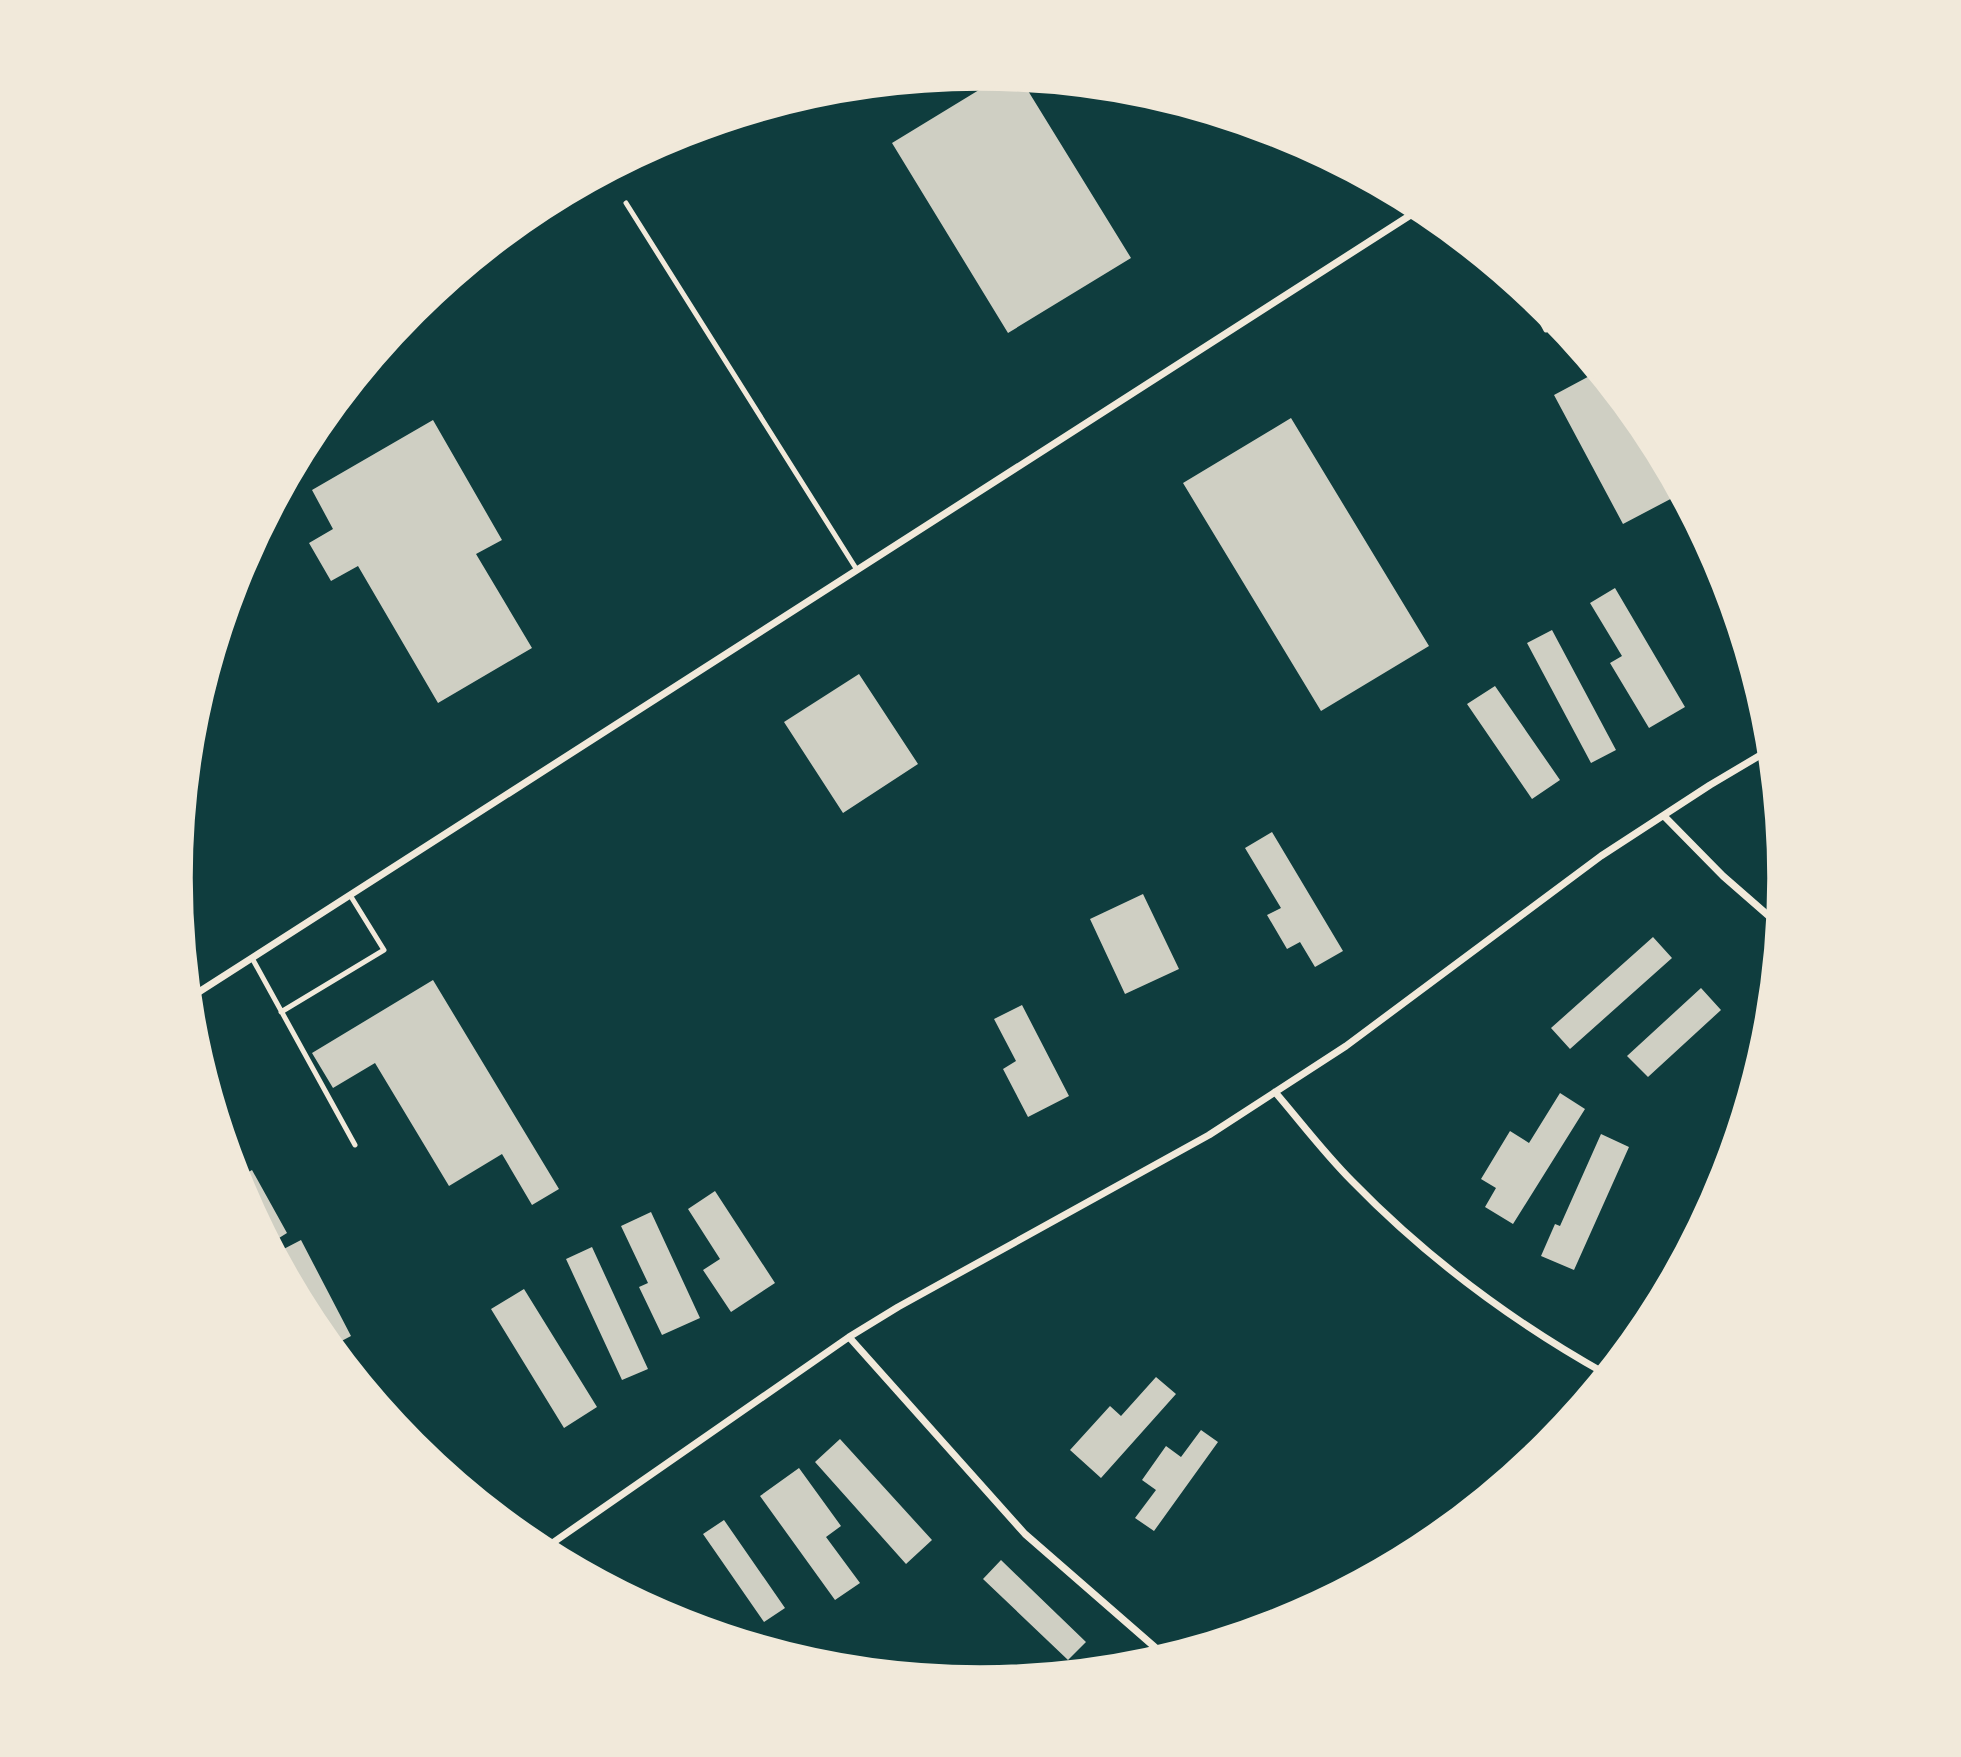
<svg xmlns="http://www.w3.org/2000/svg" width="1961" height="1757" font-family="'Work Sans',sans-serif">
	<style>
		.building { fill: #cfcfc3 }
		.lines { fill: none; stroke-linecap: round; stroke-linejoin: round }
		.service { stroke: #f1e9da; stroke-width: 5 }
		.minor { stroke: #f1e9da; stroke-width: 7 }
		.rim { fill: none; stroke: #f1e9da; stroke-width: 3.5 }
	</style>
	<rect width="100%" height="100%" fill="#0f3d3e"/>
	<path class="building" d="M 997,79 L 1022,81 L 1131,258 L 1008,333 L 892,143 Z
		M 1597,372 L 1647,434 L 1680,494 L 1623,524 L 1554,395 Z
		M 1291,418 L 1429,646 L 1321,711 L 1183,483 Z
		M 433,420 L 502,540 L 476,554 L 532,648 L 438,703 L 358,566 L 331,581 L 309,543 L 333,529 L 312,490 Z
		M 1615,588 L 1685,707 L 1649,728 L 1610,663 L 1622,656 L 1590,603 Z
		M 1552,630 L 1616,750 L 1591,763 L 1527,643 Z
		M 859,674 L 918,764 L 843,813 L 784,722 Z
		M 1495,686 L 1560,780 L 1532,799 L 1467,704 Z
		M 1272,832 L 1343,951 L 1315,967 L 1300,942 L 1287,949 L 1267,915 L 1281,908 L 1245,848 Z
		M 1143,894 L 1179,969 L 1125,994 L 1090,919 Z
		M 1653,937 L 1672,958 L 1570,1049 L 1551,1028 Z
		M 433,980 L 559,1189 L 532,1205 L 502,1154 L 449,1186 L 375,1063 L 333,1088 L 312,1053 Z
		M 1701,988 L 1721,1010 L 1648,1077 L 1627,1056 Z
		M 1022,1005 L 1069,1096 L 1028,1117 L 1003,1069 L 1016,1061 L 994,1019 Z
		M 1560,1093 L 1585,1109 L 1513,1224 L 1485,1207 L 1496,1188 L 1481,1179 L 1510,1131 L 1529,1143 Z
		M 1601,1134 L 1629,1147 L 1574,1270 L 1541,1256 L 1555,1224 L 1560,1226 Z
		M 1736,1135 L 1732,1149 L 1732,1150 L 1726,1143 Z
		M 252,1170 L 287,1233 L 271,1243 L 238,1178 Z
		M 715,1191 L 775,1283 L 731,1312 L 703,1270 L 720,1259 L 688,1209 Z
		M 651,1212 L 700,1318 L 662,1335 L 639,1287 L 648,1283 L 621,1226 Z
		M 301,1240 L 351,1336 L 332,1346 L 314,1323 L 276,1253 Z
		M 592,1247 L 648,1369 L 622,1380 L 566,1259 Z
		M 524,1289 L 597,1407 L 564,1428 L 491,1309 Z
		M 1156,1377 L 1176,1394 L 1101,1478 L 1070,1450 L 1110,1406 L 1121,1416 Z
		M 1201,1430 L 1218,1442 L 1154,1531 L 1135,1518 L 1156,1490 L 1142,1480 L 1166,1446 L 1181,1457 Z
		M 1545,1434 L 1553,1438 L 1534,1456 Z
		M 840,1439 L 932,1540 L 906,1564 L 815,1462 Z
		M 799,1468 L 841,1526 L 826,1537 L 860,1583 L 835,1600 L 760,1496 Z
		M 724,1520 L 785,1608 L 764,1622 L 703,1534 Z
		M 1001,1560 L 1086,1642 L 1068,1660 L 983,1579 Z"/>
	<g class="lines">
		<path class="service" d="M 626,203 L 857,570
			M 1528,296 L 1546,330 L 1557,324
			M 252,958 L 355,1145
			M 281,1012 L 384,950 L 350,895"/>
		<path class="minor" d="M 1664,816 L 1723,876 L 1778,924
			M 191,997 L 1420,209
			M 1275,1092 C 1300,1121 1324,1153 1352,1181 C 1426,1257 1513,1322 1606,1374
			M 849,1337 L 1025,1534 L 1165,1656
			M 551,1544 L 849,1337 L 898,1307 L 1209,1135 L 1346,1046 L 1601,856 L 1710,785 L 1769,750"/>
	</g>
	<path d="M0 0H1961V1757H0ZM191 878a789 789 0 1 1 1578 0a789 789 0 1 1-1578 0Z" fill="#f1e9da" fill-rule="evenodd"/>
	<path class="rim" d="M191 878a789 789 0 1 1 1578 0a789 789 0 1 1-1578 0Z"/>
</svg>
